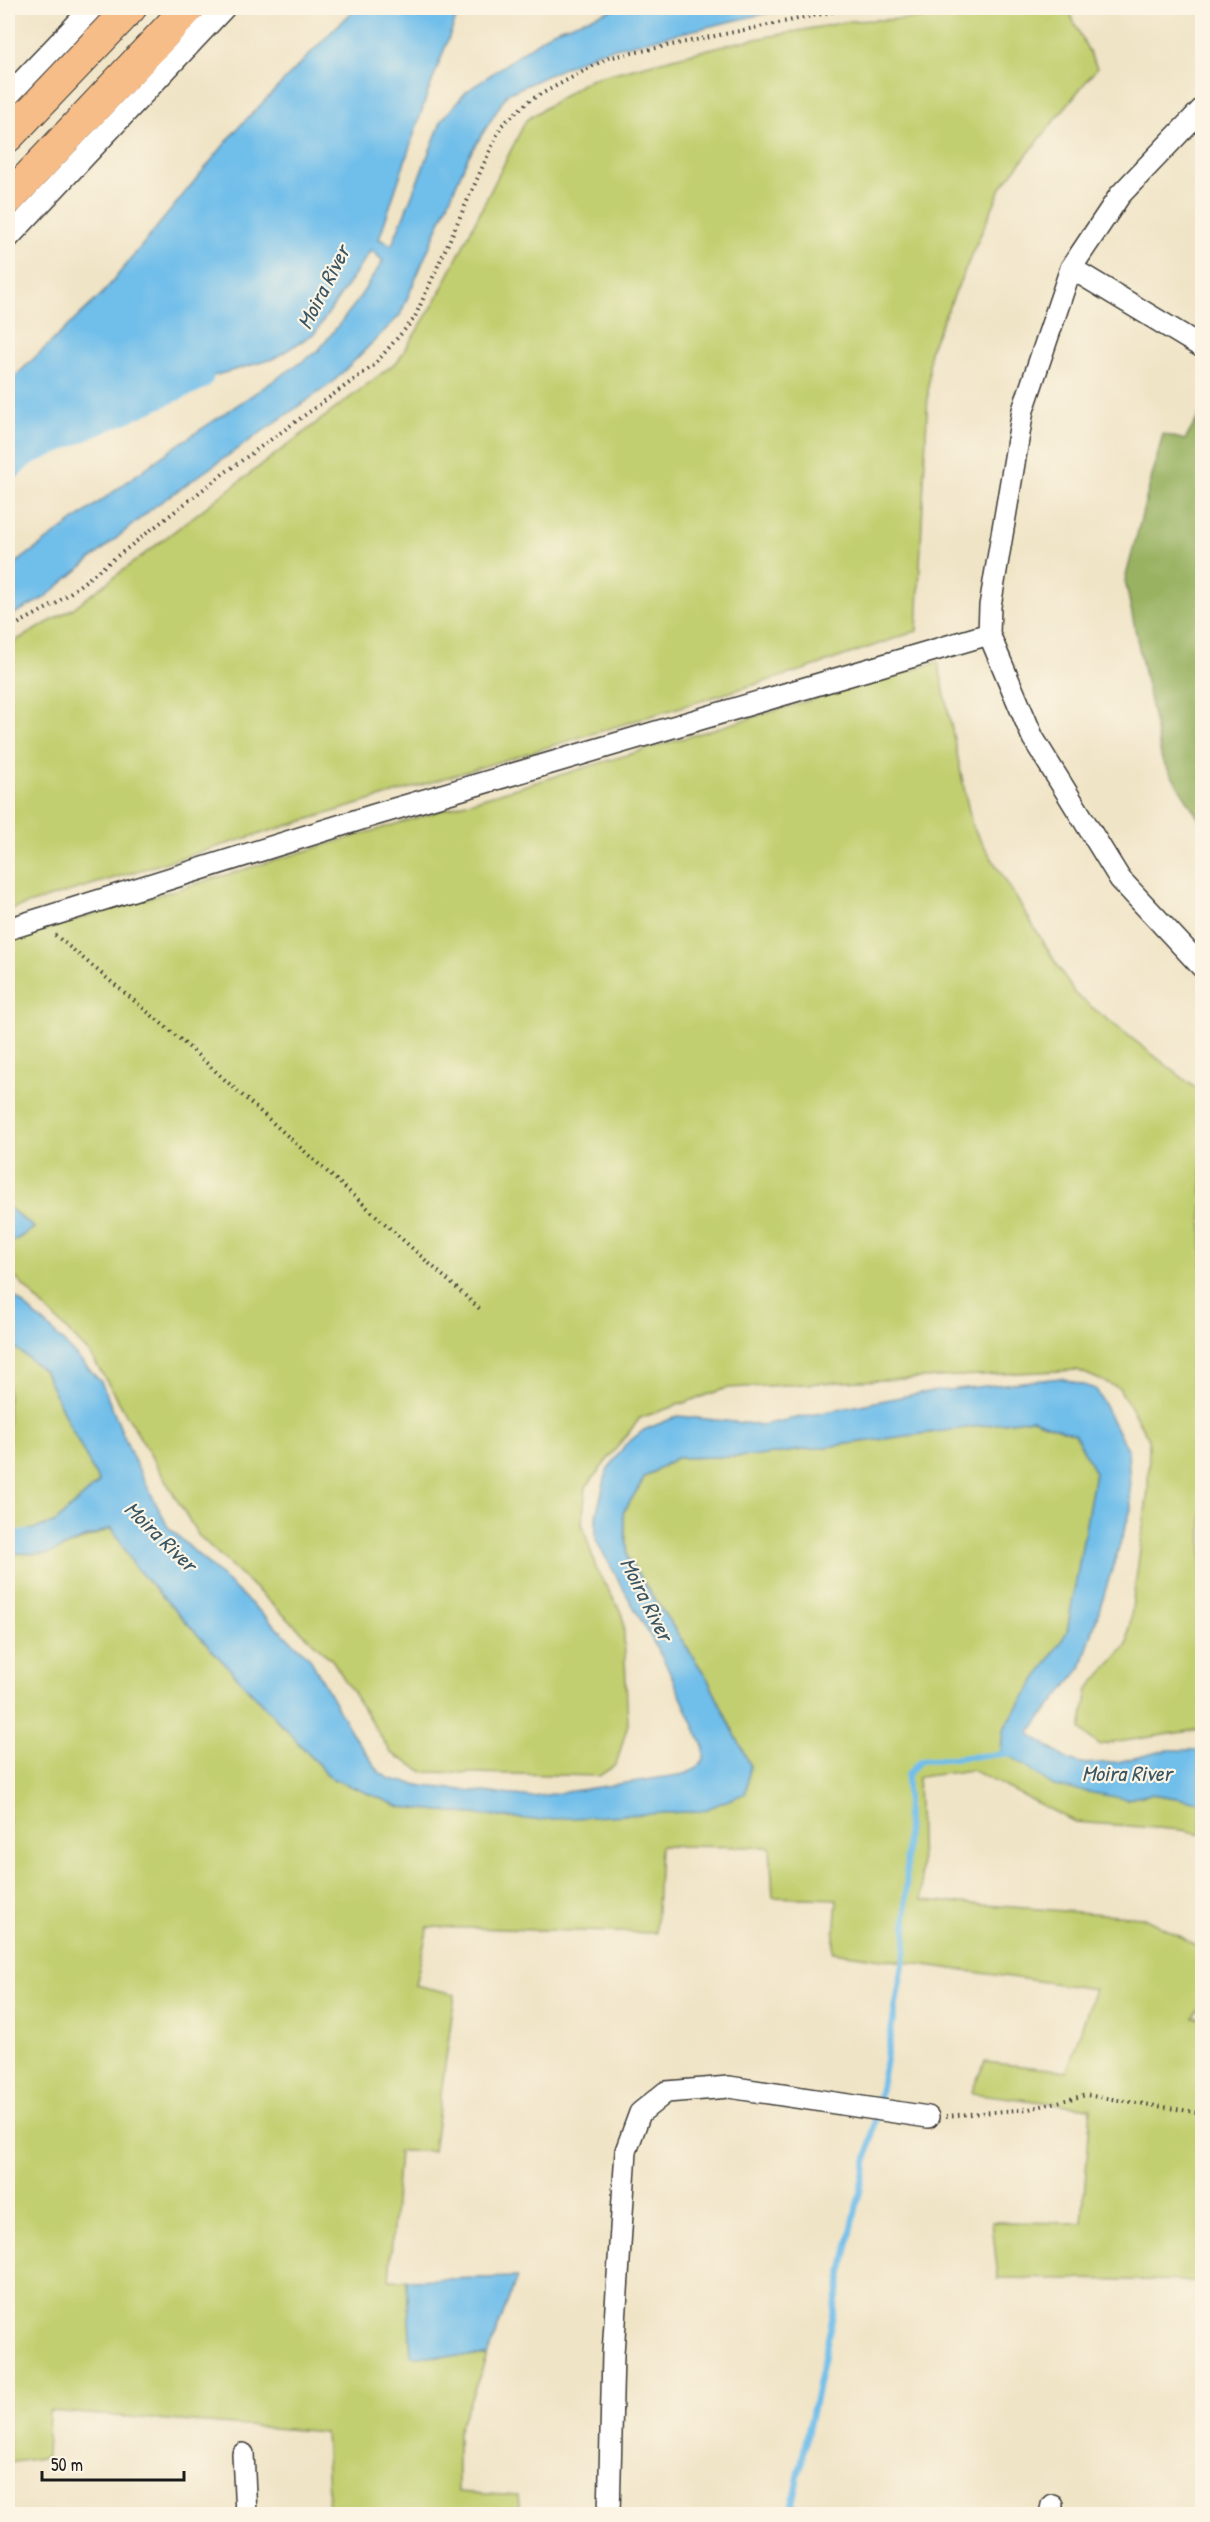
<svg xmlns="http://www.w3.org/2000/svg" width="1210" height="2522" font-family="'Patrick Hand',sans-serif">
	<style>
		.green { fill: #c2cf70; stroke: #6f7646; stroke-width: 1.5 }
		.forest { fill: #99b262; stroke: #5a673f; stroke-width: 1.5 }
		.water { fill: #6fbeea; stroke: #466d83; stroke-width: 1.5 }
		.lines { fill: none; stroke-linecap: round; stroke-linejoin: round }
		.stream { stroke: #6fbeea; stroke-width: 6 }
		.river { stroke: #6fbeea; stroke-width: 34 }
		.minor-casing { stroke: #3c3a36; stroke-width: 24 }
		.highway-casing { stroke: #3c3a36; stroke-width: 34 }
		.path { stroke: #3c3a36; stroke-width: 4; stroke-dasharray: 1.5 4.5; stroke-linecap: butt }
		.minor { stroke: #fff; stroke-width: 21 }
		.highway { stroke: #f7bd88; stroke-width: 32 }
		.labels { text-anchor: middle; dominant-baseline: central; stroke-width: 4.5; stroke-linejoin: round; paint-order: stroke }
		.water-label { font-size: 22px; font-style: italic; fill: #395564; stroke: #fcf5e5 }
	</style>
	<rect width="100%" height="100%" fill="#fcf5e5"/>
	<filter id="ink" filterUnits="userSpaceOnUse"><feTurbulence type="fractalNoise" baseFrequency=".0167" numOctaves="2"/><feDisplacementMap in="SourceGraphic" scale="12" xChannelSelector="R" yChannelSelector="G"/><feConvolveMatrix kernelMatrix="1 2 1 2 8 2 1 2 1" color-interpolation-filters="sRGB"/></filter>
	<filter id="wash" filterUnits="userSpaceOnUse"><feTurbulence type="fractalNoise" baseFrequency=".008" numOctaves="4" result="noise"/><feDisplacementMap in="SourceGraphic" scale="24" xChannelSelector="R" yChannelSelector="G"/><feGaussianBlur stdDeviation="1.35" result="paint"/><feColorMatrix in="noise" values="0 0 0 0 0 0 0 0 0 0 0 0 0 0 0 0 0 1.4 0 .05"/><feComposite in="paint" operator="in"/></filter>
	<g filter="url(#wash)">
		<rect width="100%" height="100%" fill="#f0e4c6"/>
		<path class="green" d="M 994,8 L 1067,8 L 1097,68 L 1002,186 L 930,350 L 917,631 L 803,670 L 8,910 L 8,645 L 72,609 L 398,361 L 435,302 L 526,120 L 590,79 L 729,44 L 851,21 L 955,17 Z
			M 938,662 L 972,826 L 1075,994 L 1202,1093 L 1202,1729 L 1099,1745 L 1081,1730 L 1088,1689 L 1127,1645 L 1148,1491 L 1149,1439 L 1119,1388 L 1077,1370 L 727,1388 L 640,1418 L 586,1487 L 582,1523 L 597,1571 L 623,1615 L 628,1724 L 616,1765 L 599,1776 L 424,1772 L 391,1753 L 333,1661 L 198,1535 L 91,1355 L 8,1270 L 8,1245 L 34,1228 L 8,1207 L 8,940 Z
			M 8,1342 L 45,1372 L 67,1420 L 99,1482 L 54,1523 L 8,1536 Z
			M 1032,1419 L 1075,1434 L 1095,1473 L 1067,1633 L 1003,1730 L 1127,1799 L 1151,1794 L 1202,1802 L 1202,1835 L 1183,1830 L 1075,1822 L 972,1770 L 918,1777 L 922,1900 L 1142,1917 L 1202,1948 L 1202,2001 L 1194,2017 L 1202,2017 L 1202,2281 L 998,2278 L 992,2222 L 1082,2223 L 1091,2108 L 971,2093 L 985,2062 L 1067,2071 L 1095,1989 L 833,1952 L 837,1899 L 773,1897 L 770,1847 L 660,1846 L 656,1933 L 428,1927 L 415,1985 L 455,1994 L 433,2151 L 399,2151 L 389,2280 L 407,2280 L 411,2356 L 487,2356 L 458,2432 L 458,2492 L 518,2496 L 520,2514 L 329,2514 L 325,2432 L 49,2411 L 47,2457 L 8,2463 L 8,1553 L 48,1554 L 112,1528 L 135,1567 L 331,1778 L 401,1807 L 535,1820 L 750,1765 L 707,1678 L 628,1559 L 623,1513 L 645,1477 L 676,1458 L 758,1456 Z"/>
		<path class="forest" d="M 1202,411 L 1202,824 L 1162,760 L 1125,580 L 1163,434 L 1185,440 Z"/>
		<path class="water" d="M 357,8 L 460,8 L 427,95 L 379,239 L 392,245 L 442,120 L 466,92 L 553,31 L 617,8 L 790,8 L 598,52 L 507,94 L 468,157 L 400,315 L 332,383 L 154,507 L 44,598 L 8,617 L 8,569 L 176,446 L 318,351 L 356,303 L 383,261 L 371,250 L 315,333 L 273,359 L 104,407 L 8,450 L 8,383 L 103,293 L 237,129 L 336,27 Z
			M 8,1207 L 34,1228 L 8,1245 Z
			M 8,1291 L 50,1328 L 101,1382 L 133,1458 L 168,1527 L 309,1657 L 352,1733 L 380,1773 L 390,1779 L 423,1786 L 533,1797 L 685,1774 L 696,1769 L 704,1760 L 704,1748 L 668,1668 L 596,1540 L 596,1516 L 607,1471 L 625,1445 L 644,1430 L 678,1416 L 762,1425 L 920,1393 L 1061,1378 L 1096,1389 L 1128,1451 L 1131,1509 L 1081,1668 L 1029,1733 L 1068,1760 L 1081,1764 L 1118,1762 L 1167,1750 L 1202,1750 L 1202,1802 L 1151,1794 L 1127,1799 L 1054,1786 L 1001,1750 L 1003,1730 L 1067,1632 L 1095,1473 L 1075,1434 L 1032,1419 L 758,1456 L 676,1458 L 645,1477 L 623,1513 L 628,1559 L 707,1678 L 750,1765 L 746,1793 L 702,1811 L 535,1820 L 401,1807 L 331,1778 L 135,1567 L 112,1528 L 89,1536 L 48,1554 L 8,1553 L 8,1536 L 54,1523 L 99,1482 L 67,1420 L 45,1372 L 8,1342 Z
			M 517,2277 L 487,2356 L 411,2356 L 407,2280 Z"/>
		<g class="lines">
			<path class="stream" d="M 8,1533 L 31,1533
				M 790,2514 L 874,2126 L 906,1948 L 907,1775 L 920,1761 L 1015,1753"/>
			<path class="river" d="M 8,463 L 21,451 L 197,374"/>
		</g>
	</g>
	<g filter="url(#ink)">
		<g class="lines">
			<defs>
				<path id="minor" d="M 8,96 L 92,8
					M 8,238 L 224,8
					M 1071,268 L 1202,347
					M 989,634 L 990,606 L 1023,410 L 1071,268 L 1120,195 L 1202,109
					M 8,929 L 374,815 L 989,634 L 1033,738 L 1120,879 L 1202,967
					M 243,2454 L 246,2514
					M 609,2514 L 613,2354 L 626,2151 L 640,2113 L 666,2092 L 729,2087 L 928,2117
					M 1050,2514 L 1052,2505"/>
				<path id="highway" d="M 8,136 L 130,8
					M 8,199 L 188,8"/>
			</defs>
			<use href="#minor" class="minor-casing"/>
			<use href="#highway" class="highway-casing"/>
			<path class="path" d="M 8,629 L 57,603 L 223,474 L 373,366 L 414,319 L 501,126 L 530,100 L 608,58 L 851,8
				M 55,935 L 173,1033 L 482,1311
				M 946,2116 L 1029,2109 L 1086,2095 L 1202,2113"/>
			<use href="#minor" class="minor"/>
			<use href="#highway" class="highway"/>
		</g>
	</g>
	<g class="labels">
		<g class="water-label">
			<text transform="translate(323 287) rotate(-63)">Moira River</text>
			<text transform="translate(161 1536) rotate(44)">Moira River</text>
			<text transform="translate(647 1599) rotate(63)">Moira River</text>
			<text x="1127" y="1773">Moira River</text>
		</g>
	</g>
	<rect width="1210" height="2522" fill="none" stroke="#fcf5e5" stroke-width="30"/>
	<path d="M42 2471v9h142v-9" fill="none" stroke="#1c1c1c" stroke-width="3"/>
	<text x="51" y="2471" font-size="18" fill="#1c1c1c" stroke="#fcf5e5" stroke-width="4.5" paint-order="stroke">50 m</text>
</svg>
